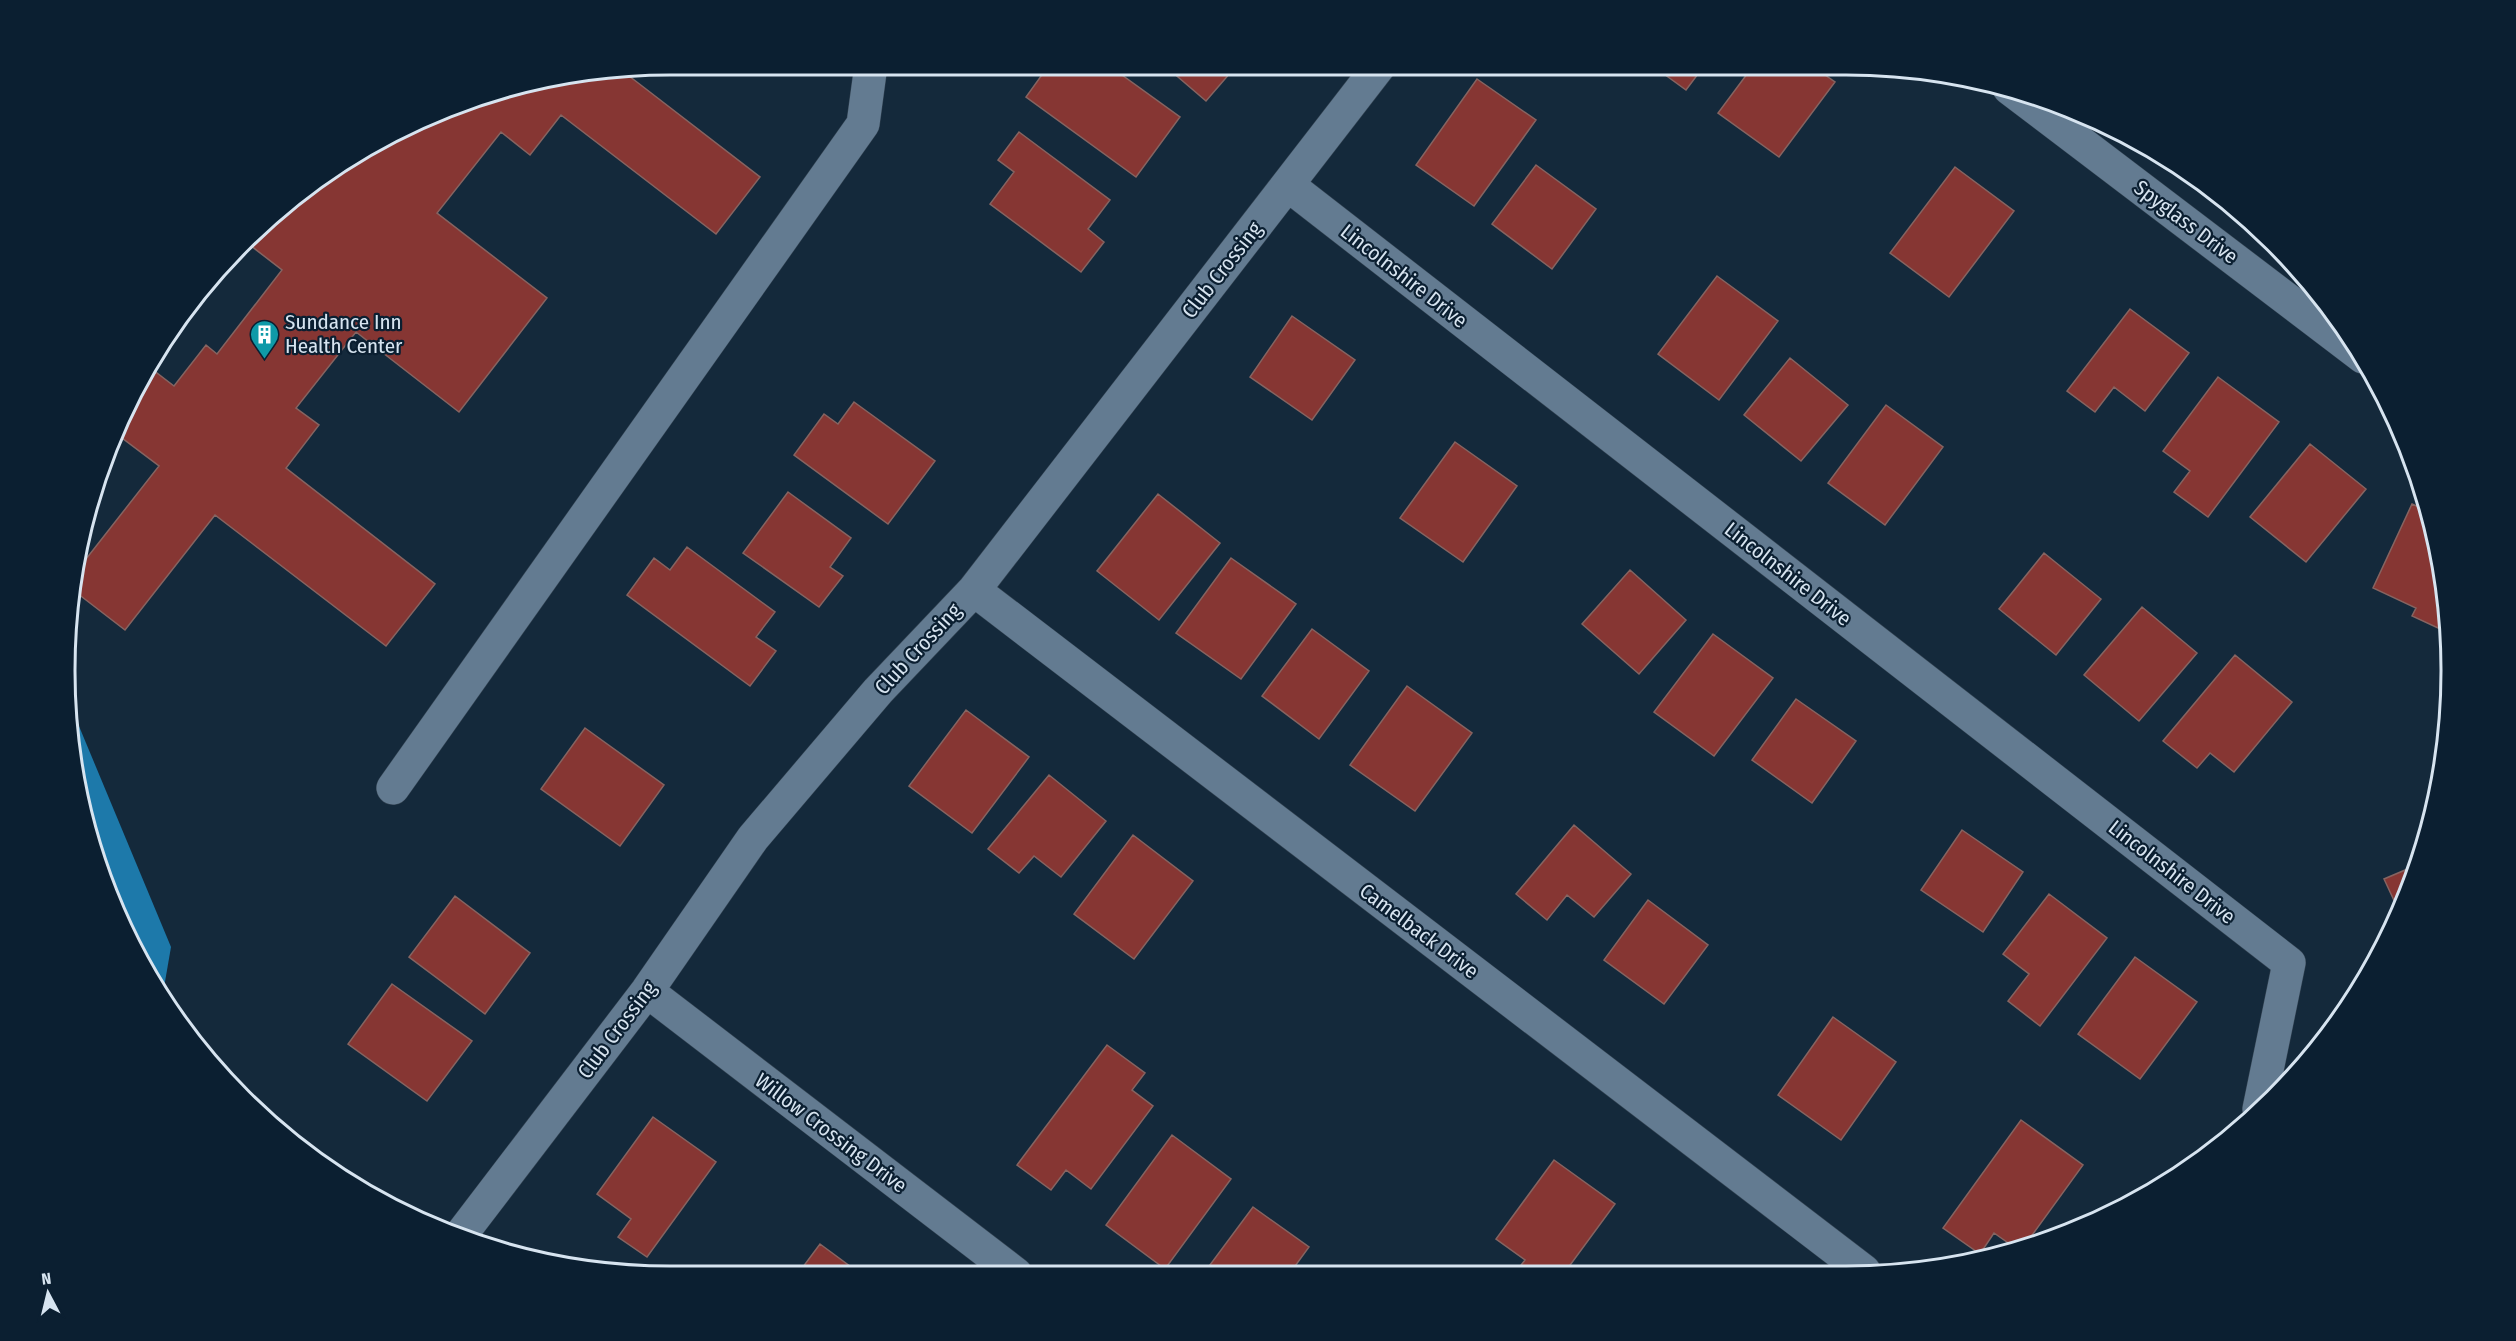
<svg xmlns="http://www.w3.org/2000/svg" width="2516" height="1341" font-family="'Fira Sans Condensed',sans-serif">
	<style>
		.water { fill: #1d79aa }
		.building { fill: #863633; stroke: #866461; stroke-width: 1.5 }
		.lines { fill: none; stroke-linecap: round; stroke-linejoin: round }
		.street-casing { stroke: #344453; stroke-width: 34 }
		.street { stroke: #637b91; stroke-width: 33 }
		.labels { text-anchor: middle; dominant-baseline: central; stroke-width: 4.5; stroke-linejoin: round; paint-order: stroke }
		.street-label { font-size: 21px; fill: #d7e4f0; stroke: #0b1f31 }
		.poi-label { font-size: 21px; fill: #d7e4f0; stroke: #0b1f31; text-anchor: start }
		.rim { fill: none; stroke: #d7e4f0; stroke-width: 3 }
	</style>
	<rect width="100%" height="100%" fill="#14293b"/>
	<path class="water" d="M 66,695 L 171,947 L 162,999 L 111,903 L 85,827 L 66,710 Z"/>
	<path class="building" d="M 1049,65 L 1108,65 L 1180,117 L 1136,177 L 1026,97 Z
		M 1164,65 L 1237,65 L 1206,101 Z
		M 1653,66 L 1704,66 L 1686,90 Z
		M 1753,66 L 1812,66 L 1835,82 L 1779,157 L 1718,113 Z
		M 620,69 L 760,177 L 716,234 L 561,115 L 530,155 L 501,132 L 437,213 L 547,298 L 459,412 L 356,332 L 296,408 L 319,425 L 286,468 L 435,584 L 386,646 L 215,515 L 125,630 L 73,590 L 75,573 L 159,466 L 114,432 L 149,367 L 174,386 L 206,345 L 217,354 L 282,270 L 246,242 L 301,190 L 364,148 L 370,153 L 381,139 L 475,97 L 553,76 Z
		M 1477,79 L 1536,120 L 1474,206 L 1416,165 Z
		M 1019,132 L 1110,200 L 1088,229 L 1104,242 L 1081,272 L 990,204 L 1014,172 L 998,160 Z
		M 1536,165 L 1596,209 L 1552,269 L 1492,224 Z
		M 1955,167 L 2014,211 L 1949,297 L 1890,253 Z
		M 1717,276 L 1778,321 L 1719,400 L 1658,354 Z
		M 2130,309 L 2189,353 L 2145,411 L 2114,387 L 2095,412 L 2067,391 Z
		M 1292,316 L 1355,360 L 1312,420 L 1250,377 Z
		M 1790,358 L 1848,405 L 1801,461 L 1744,415 Z
		M 2218,377 L 2279,422 L 2208,517 L 2174,492 L 2190,471 L 2163,451 Z
		M 854,402 L 935,461 L 888,524 L 794,455 L 824,414 L 838,424 Z
		M 1886,405 L 1943,447 L 1885,525 L 1828,483 Z
		M 1455,442 L 1517,486 L 1463,562 L 1400,518 Z
		M 2310,444 L 2366,489 L 2306,562 L 2250,517 Z
		M 788,492 L 851,538 L 830,567 L 843,576 L 819,607 L 743,553 Z
		M 1158,494 L 1220,543 L 1159,620 L 1097,571 Z
		M 2412,504 L 2428,511 L 2446,592 L 2447,607 L 2438,628 L 2412,616 L 2416,608 L 2373,588 Z
		M 687,547 L 775,612 L 756,637 L 776,651 L 750,686 L 627,595 L 654,558 L 670,570 Z
		M 2044,553 L 2101,599 L 2056,655 L 1999,609 Z
		M 1231,558 L 1296,604 L 1241,679 L 1176,633 Z
		M 1630,570 L 1686,620 L 1639,674 L 1582,624 Z
		M 2142,607 L 2197,653 L 2139,721 L 2084,675 Z
		M 1312,629 L 1369,671 L 1319,739 L 1262,696 Z
		M 1713,634 L 1773,678 L 1714,756 L 1654,712 Z
		M 2235,655 L 2292,702 L 2234,772 L 2210,753 L 2197,768 L 2163,741 Z
		M 1407,686 L 1472,733 L 1415,811 L 1350,765 Z
		M 1796,699 L 1856,741 L 1812,803 L 1752,760 Z
		M 966,710 L 1029,757 L 972,833 L 909,786 Z
		M 585,728 L 664,785 L 620,846 L 541,789 Z
		M 1049,775 L 1106,821 L 1061,877 L 1034,856 L 1019,873 L 988,849 Z
		M 1574,825 L 1631,874 L 1594,917 L 1567,895 L 1547,920 L 1516,894 Z
		M 1962,830 L 2023,872 L 1983,932 L 1921,890 Z
		M 1133,835 L 1193,881 L 1134,959 L 1074,914 Z
		M 2417,865 L 2400,908 L 2398,909 L 2384,879 Z
		M 2049,894 L 2107,938 L 2040,1026 L 2008,1001 L 2029,974 L 2003,954 Z
		M 455,896 L 530,953 L 485,1014 L 409,957 Z
		M 1648,900 L 1708,945 L 1664,1004 L 1604,960 Z
		M 2135,957 L 2197,1002 L 2140,1079 L 2078,1034 Z
		M 392,984 L 472,1041 L 427,1101 L 348,1044 Z
		M 1833,1017 L 1896,1062 L 1841,1140 L 1778,1095 Z
		M 1107,1045 L 1145,1073 L 1132,1090 L 1153,1106 L 1091,1189 L 1066,1170 L 1051,1190 L 1017,1165 Z
		M 653,1117 L 716,1162 L 647,1257 L 618,1237 L 631,1219 L 597,1194 Z
		M 2021,1120 L 2083,1165 L 2025,1245 L 2014,1247 L 1994,1233 L 1980,1254 L 1943,1228 Z
		M 1172,1135 L 1231,1179 L 1165,1269 L 1106,1225 Z
		M 1554,1160 L 1615,1204 L 1565,1272 L 1515,1273 L 1525,1260 L 1496,1239 Z
		M 1253,1207 L 1309,1247 L 1290,1273 L 1204,1273 Z
		M 820,1244 L 862,1275 L 797,1275 Z"/>
	<g class="lines">
		<defs>
			<path id="street" d="M 2009,88 L 2363,357
				M 1288,185 L 2289,963 L 2259,1109
				M 974,590 L 1864,1271
				M 393,788 L 863,124 L 871,65
				M 647,991 L 1016,1274
				M 460,1236 L 647,991 L 753,838 L 878,691 L 974,590 L 1380,65"/>
		</defs>
		<use href="#street" class="street-casing"/>
		<use href="#street" class="street"/>
	</g>
	<defs>
		<symbol id="building-pin" viewBox="-11 -11 22 30"><path d="M0 17L-7.5 6A9.5 9.5 0 1 1 7.5 6Z" fill="#0f9aa8" stroke="#0b1f31"/><path d="M-4-6H4V6H1V3H-1V6H-4ZM-2.5-4.3h1.7v1.8h-1.7ZM.8-4.3h1.7v1.8H.8ZM-2.5-1h1.7V.8h-1.7ZM.8-1h1.7V.8H.8Z" fill="#fff"/></symbol>
	</defs>
	<g fill-rule="evenodd">
		<use href="#building-pin" x="248" y="318" width="33" height="45"/>
	</g>
	<g class="labels">
		<g class="street-label">
			<text transform="translate(2186 222) rotate(37)">Spyglass Drive</text>
			<text transform="translate(1222 270) rotate(-52)">Club Crossing</text>
			<text transform="translate(1404 276) rotate(38)">Lincolnshire Drive</text>
			<text transform="translate(1788 574) rotate(38)">Lincolnshire Drive</text>
			<text transform="translate(918 649) rotate(-47)">Club Crossing</text>
			<text transform="translate(2172 872) rotate(38)">Lincolnshire Drive</text>
			<text transform="translate(1419 931) rotate(37)">Camelback Drive</text>
			<text transform="translate(617 1030) rotate(-53)">Club Crossing</text>
			<text transform="translate(831 1133) rotate(37)">Willow Crossing Drive</text>
		</g>
		<g class="poi-label">
			<text x="285" y="322">Sundance Inn<tspan x="285" dy="24">Health Center</tspan></text>
		</g>
	</g>
	<path d="M0 0H2516V1341H0ZM670 75H1846A595 595 0 0 1 2441 670V671A595 595 0 0 1 1846 1266H670A595 595 0 0 1 75 671V670A595 595 0 0 1 670 75Z" fill="#0b1f31" fill-rule="evenodd"/>
	<path class="rim" d="M670 75H1846A595 595 0 0 1 2441 670V671A595 595 0 0 1 1846 1266H670A595 595 0 0 1 75 671V670A595 595 0 0 1 670 75Z"/>
	<g transform="translate(48 1293) rotate(353)" stroke="#0b1f31" stroke-width="4.5" paint-order="stroke">
	<path d="M0-4.5L10 22L0 15L-10 22Z" fill="#d7e4f0"/>
	<text y="-9" font-size="16" font-weight="bold" text-anchor="middle" fill="#d7e4f0">N</text>
	</g>
</svg>
